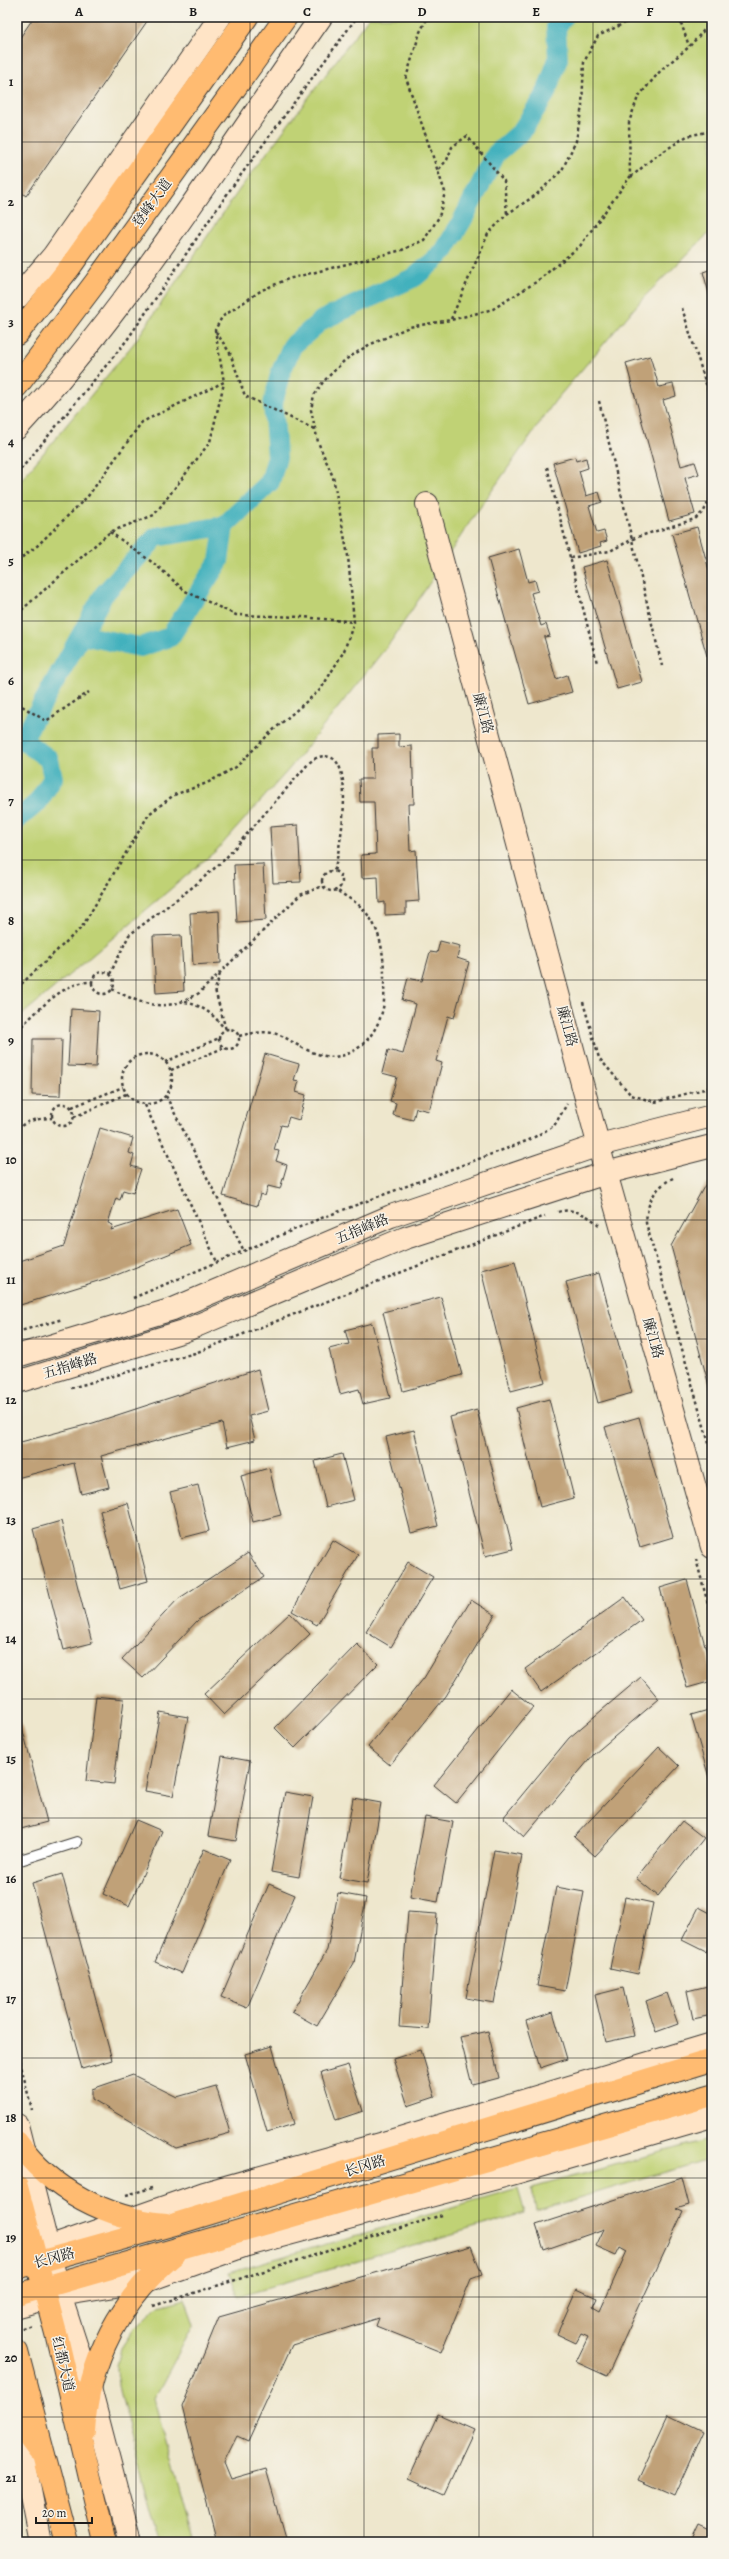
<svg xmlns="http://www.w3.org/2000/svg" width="729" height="2559" font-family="Alegreya,'Noto Serif SC',serif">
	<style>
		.green { fill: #c0d275; stroke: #6e7748 }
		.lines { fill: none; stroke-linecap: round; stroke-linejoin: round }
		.canal { stroke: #42b1bd; stroke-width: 20 }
		.building { fill: #c0a178 }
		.lane-casing { stroke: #3c3a37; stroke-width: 12 }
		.secondary-casing { stroke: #3c3a37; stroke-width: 24 }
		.primary-casing { stroke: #3c3a37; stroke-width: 24 }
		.path { stroke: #3c3a37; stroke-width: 2.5; stroke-dasharray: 3 3; stroke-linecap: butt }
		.lane { stroke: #fff; stroke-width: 10 }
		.secondary { stroke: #ffe4c6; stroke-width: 22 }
		.primary { stroke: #ffbb71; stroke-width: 22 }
		.grid { fill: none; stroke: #1c1c1c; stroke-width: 1; stroke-opacity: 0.55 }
		.labels { text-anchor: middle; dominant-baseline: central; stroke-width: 3; stroke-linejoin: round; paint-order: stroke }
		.street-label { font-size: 14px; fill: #1c1c1c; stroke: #f7f3e8 }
		.neatline { fill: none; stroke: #1c1c1c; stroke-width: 1.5 }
		.grid-label { font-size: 13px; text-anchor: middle; font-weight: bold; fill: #1c1c1c }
	</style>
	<rect width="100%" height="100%" fill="#f7f3e8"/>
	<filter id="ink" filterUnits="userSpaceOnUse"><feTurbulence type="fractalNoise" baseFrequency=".025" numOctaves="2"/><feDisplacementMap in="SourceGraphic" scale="8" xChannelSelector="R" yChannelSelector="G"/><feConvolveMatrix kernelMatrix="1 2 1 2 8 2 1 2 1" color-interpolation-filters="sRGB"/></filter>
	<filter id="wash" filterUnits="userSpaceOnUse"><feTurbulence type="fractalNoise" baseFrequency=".012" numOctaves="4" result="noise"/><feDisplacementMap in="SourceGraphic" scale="16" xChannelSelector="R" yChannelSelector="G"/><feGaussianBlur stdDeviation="0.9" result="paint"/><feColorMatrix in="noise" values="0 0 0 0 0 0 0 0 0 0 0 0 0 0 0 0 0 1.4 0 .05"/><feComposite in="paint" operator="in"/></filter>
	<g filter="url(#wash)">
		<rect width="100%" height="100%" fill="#eee7cd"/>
		<path class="green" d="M 369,17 L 712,17 L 712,230 L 644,297 L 555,401 L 472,519 L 392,640 L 290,768 L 218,849 L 17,1019 L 17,485 L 134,343 L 239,190 Z
			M 712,2138 L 712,2158 L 536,2211 L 532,2188 Z
			M 518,2189 L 525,2213 L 238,2296 L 229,2272 Z
			M 185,2299 L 194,2324 L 154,2399 L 193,2542 L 160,2542 L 118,2387 L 117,2366 L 121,2348 L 133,2330 L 156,2307 Z"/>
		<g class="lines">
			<path class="canal" d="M 81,635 L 104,594 L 156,537 L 224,526
				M 17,820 L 38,802 L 53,778 L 49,759 L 22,740 L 81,635 L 140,647 L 170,637 L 219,561 L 224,526 L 270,482 L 277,457 L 273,404 L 280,374 L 292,346 L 322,320 L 415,277 L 443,253 L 463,219 L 496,154 L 521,132 L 546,93 L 558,59 L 556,27 L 564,17"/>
		</g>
		<g id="blocks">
			<path class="building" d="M 34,17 L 150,17 L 26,196 L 17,189 L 17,42 Z
				M 712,269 L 712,304 L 703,272 Z
				M 650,356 L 659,387 L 673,384 L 676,396 L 663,400 L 681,466 L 695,462 L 699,474 L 685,478 L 695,514 L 669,521 L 626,363 Z
				M 575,457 L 576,461 L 586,458 L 588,468 L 579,471 L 586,496 L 599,492 L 602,502 L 589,506 L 597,533 L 604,531 L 607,541 L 600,543 L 601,546 L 578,553 L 553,463 Z
				M 697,527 L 712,581 L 712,654 L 707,656 L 672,534 Z
				M 519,549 L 528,582 L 535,580 L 538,591 L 531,593 L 541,626 L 546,624 L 550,636 L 544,637 L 556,679 L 567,675 L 572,692 L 529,704 L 488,558 Z
				M 607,560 L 642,682 L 617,689 L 582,567 Z
				M 399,734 L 399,747 L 412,746 L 414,804 L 408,804 L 410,851 L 416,850 L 419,901 L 406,902 L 406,914 L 385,915 L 385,902 L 379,903 L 378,877 L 362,878 L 361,855 L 376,854 L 374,802 L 360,802 L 359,779 L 373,779 L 372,748 L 378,748 L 378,735 Z
				M 298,825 L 301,882 L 273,883 L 270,827 Z
				M 263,864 L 266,920 L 237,922 L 234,865 Z
				M 219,911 L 221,963 L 193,965 L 190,913 Z
				M 181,935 L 184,991 L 156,993 L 153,936 Z
				M 440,941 L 460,946 L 457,958 L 469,962 L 454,1018 L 448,1016 L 436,1061 L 442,1063 L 429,1111 L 416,1108 L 413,1120 L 393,1115 L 396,1103 L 390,1101 L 397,1077 L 382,1073 L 388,1050 L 403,1054 L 416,1004 L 402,1000 L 408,978 L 422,981 L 430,952 L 437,953 Z
				M 71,1009 L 99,1011 L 96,1067 L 68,1066 Z
				M 33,1039 L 62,1039 L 60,1096 L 32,1095 Z
				M 265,1054 L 299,1064 L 294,1080 L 299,1081 L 296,1092 L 306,1095 L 299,1120 L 289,1117 L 286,1126 L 281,1125 L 274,1150 L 279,1151 L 276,1161 L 287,1165 L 280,1189 L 268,1186 L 265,1196 L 260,1194 L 257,1206 L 223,1196 Z
				M 100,1128 L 133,1138 L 129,1153 L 134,1155 L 131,1166 L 141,1169 L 133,1193 L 123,1190 L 120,1200 L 116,1198 L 108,1223 L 113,1225 L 111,1230 L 177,1209 L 191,1245 L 114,1276 L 17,1306 L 17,1262 L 64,1246 Z
				M 712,1184 L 710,1247 L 712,1397 L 671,1246 L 705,1185 Z
				M 515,1261 L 545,1382 L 511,1391 L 481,1270 Z
				M 599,1273 L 632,1393 L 598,1403 L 566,1282 Z
				M 441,1297 L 462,1375 L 403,1391 L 383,1312 Z
				M 372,1323 L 390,1398 L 363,1404 L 359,1389 L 340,1394 L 329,1349 L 349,1344 L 345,1330 Z
				M 258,1369 L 268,1411 L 249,1416 L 255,1440 L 227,1447 L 222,1423 L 101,1456 L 109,1487 L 81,1494 L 74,1463 L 17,1478 L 17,1443 L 93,1423 Z
				M 549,1399 L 574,1498 L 540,1507 L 516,1408 Z
				M 477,1410 L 513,1549 L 485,1556 L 450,1417 Z
				M 639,1417 L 673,1537 L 640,1547 L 605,1427 Z
				M 414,1430 L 438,1526 L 411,1533 L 386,1437 Z
				M 342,1454 L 354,1500 L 326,1507 L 315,1461 Z
				M 269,1468 L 281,1515 L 253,1522 L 241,1476 Z
				M 198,1485 L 209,1531 L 182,1538 L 170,1492 Z
				M 128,1503 L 148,1581 L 120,1589 L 100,1511 Z
				M 61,1521 L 92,1643 L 64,1650 L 33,1529 Z
				M 333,1540 L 358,1555 L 317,1625 L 292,1611 Z
				M 248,1553 L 264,1577 L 198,1620 L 143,1678 L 122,1659 L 178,1599 Z
				M 408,1562 L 433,1577 L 391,1647 L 366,1632 Z
				M 687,1580 L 712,1671 L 712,1681 L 687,1688 L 660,1588 Z
				M 625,1597 L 642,1620 L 541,1692 L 525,1669 Z
				M 471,1600 L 495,1615 L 446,1696 L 390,1765 L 368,1747 L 424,1678 Z
				M 290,1613 L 310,1634 L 224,1715 L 204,1694 Z
				M 357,1644 L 378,1664 L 295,1748 L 275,1728 Z
				M 641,1677 L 659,1699 L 594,1754 L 524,1837 L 503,1818 L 569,1738 Z
				M 511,1689 L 533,1707 L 456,1803 L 434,1785 Z
				M 96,1696 L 124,1699 L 114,1784 L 86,1781 Z
				M 17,1708 L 47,1822 L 17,1830 Z
				M 712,1709 L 712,1788 L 691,1715 Z
				M 160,1712 L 188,1717 L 173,1796 L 145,1791 Z
				M 659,1747 L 679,1766 L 595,1856 L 574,1837 Z
				M 222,1756 L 250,1761 L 236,1841 L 208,1836 Z
				M 285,1792 L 313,1797 L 299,1877 L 271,1872 Z
				M 353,1798 L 381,1803 L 367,1883 L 339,1878 Z
				M 425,1817 L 453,1822 L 438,1902 L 410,1897 Z
				M 136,1820 L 162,1831 L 129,1906 L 103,1894 Z
				M 682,1821 L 704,1838 L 658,1896 L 636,1878 Z
				M 204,1849 L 230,1860 L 182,1973 L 155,1962 Z
				M 494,1850 L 522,1855 L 494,2003 L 466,1998 Z
				M 62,1874 L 112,2060 L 82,2069 L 32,1883 Z
				M 269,1884 L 295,1895 L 247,2008 L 221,1997 Z
				M 556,1887 L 584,1892 L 565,1991 L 537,1986 Z
				M 338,1893 L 366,1898 L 354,1963 L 317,2026 L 292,2012 L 327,1950 Z
				M 625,1897 L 653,1903 L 638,1974 L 610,1968 Z
				M 699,1907 L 712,1914 L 712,1939 L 706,1952 L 682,1940 Z
				M 408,1912 L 437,1914 L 428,2029 L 399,2027 Z
				M 712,1985 L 712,2015 L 693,2019 L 687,1991 Z
				M 623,1988 L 634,2036 L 606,2042 L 595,1995 Z
				M 667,1993 L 678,2024 L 656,2032 L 646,2001 Z
				M 553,2012 L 567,2059 L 540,2068 L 526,2021 Z
				M 488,2031 L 499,2078 L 472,2085 L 460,2037 Z
				M 272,2046 L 294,2124 L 267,2132 L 245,2054 Z
				M 421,2050 L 435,2097 L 408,2106 L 393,2059 Z
				M 348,2065 L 363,2111 L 336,2120 L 321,2073 Z
				M 133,2075 L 177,2097 L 216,2086 L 230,2133 L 176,2148 L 92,2099 L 92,2089 Z
				M 682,2178 L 689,2205 L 676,2209 L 683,2212 L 607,2376 L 576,2362 L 588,2337 L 581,2334 L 576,2343 L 557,2334 L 577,2289 L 597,2298 L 593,2307 L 600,2311 L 627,2251 L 620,2247 L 616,2255 L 596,2246 L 604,2229 L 544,2250 L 536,2225 Z
				M 471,2246 L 482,2275 L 471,2279 L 441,2352 L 376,2326 L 379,2318 L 292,2345 L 248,2441 L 237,2436 L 224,2462 L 231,2479 L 266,2469 L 287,2542 L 217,2542 L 182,2407 L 219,2317 Z
				M 438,2414 L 474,2430 L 444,2494 L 409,2478 Z
				M 668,2415 L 703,2432 L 674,2496 L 638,2480 Z
				M 699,2523 L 712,2529 L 712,2542 L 690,2542 Z"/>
		</g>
	</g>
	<g filter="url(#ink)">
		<use href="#blocks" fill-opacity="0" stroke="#3c3a37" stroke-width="1"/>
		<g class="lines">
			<defs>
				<path id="lane" d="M 17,1861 L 77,1842"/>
				<path id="secondary" d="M 17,298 L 53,256 L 220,17
					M 17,428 C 132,304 224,155 321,17
					M 427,504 L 606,1173 L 712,1547
					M 17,1356 L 173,1309 L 391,1216 L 599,1145 L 712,1116
					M 17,1382 L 184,1331 L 405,1238 L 606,1173 L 712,1146
					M 17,2125 L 60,2295 L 90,2388 L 130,2542
					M 17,2256 L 48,2248 L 204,2193 L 390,2141 L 712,2044
					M 17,2306 L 60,2295 L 146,2281 L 244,2246 L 519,2172 L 712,2116
					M 17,2423 L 40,2542"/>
				<path id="primary" d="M 17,334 L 70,267 L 247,17
					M 17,386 L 95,283 L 286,17
					M 17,2142 C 51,2190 108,2219 166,2224
					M 17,2187 L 57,2337 L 105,2542
					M 17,2268 L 175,2224 L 712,2060
					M 17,2295 L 712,2095
					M 17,2352 L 67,2542
					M 17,2422 L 38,2450
					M 84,2431 C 88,2360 121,2298 175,2254"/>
			</defs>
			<use href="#lane" class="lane-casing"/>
			<use href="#secondary" class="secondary-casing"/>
			<use href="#primary" class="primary-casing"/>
			<path class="path" d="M 679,17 L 689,46
				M 439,169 L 447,160 L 452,147 L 467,136 L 504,181 L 507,214
				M 631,177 L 652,159 L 687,136 L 712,131
				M 682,308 L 712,403
				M 451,319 L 488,234 L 507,214 L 536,195 L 562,170 L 576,141 L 582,106 L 584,62 L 598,36 L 637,17
				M 216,332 L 230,353 L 245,396 L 314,429
				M 599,401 L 662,666
				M 547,467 L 597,663
				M 17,474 L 127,340 L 232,187 L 357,17
				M 110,532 L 156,565 L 185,591 L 236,615 L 303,617 L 354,622
				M 570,558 L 610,551 L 637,537 L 695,519 L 704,511 L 712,495
				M 17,561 L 37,546 L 88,496 L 142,422 L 224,382 L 215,330 L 222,317 L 262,290 L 288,279 L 402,250 L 424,240 L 439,217 L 445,192 L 406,78 L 420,32 L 428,17
				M 17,614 L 110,532 L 154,515 L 210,442 L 224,383
				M 17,703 L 46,721 L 89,692
				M322 881a10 10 0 1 1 20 0a10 10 0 1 1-20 0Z
				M92 983a11 11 0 1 1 22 0a11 11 0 1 1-22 0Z
				M 110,974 L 129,935 L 194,886 L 225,859 L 309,763 C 316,757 323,754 332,758 C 354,769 340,850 334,871
				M 220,974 L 215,990 L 226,1030
				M 17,988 L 82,927 L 149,814 L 174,795 L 207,783 L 236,767 L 271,732 L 321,689 L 344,651 L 354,622 L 348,556 L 333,477 L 318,442 L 311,410 L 314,395 L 323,382 L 345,360 L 367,346 L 409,327 L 451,320 L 493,309 L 536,282 L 580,246 L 630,177 L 629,122 L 638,97 L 662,69 L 689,47 L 712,21
				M 112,989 C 144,1006 167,1013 199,993 L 300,895 L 323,886
				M 185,1002 C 203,1006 213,1014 224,1028
				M 583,1002 L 599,1058 L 631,1095 L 655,1102 L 712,1087
				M219 1039a10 10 0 1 1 20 0a10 10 0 1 1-20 0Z
				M 17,1030 C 38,1012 63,980 93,982
				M 239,1036 C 288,1024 282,1044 321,1055 C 351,1064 377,1037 383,1008 C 385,999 384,988 384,978 C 384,951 380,925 360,906 C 353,900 344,896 337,890
				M122 1079a25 25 0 1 1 50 0a25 25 0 1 1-50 0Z
				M 165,1062 L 219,1038
				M 171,1070 L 223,1048
				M 166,1096 L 244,1251
				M52 1115a11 11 0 1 1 22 0a11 11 0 1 1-22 0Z
				M 145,1105 L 217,1262
				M 72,1107 L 123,1087
				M 74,1117 L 126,1094
				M 17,1130 C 27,1119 38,1119 52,1118
				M 673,1178 C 654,1188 647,1202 646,1223 L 712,1454
				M 558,1212 C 572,1207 588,1215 599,1225
				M 133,1298 L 319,1219 L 529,1140 L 554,1126 L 567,1104
				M 17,1332 L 63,1319
				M 71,1388 L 195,1353 L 545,1216
				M 696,1559 L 712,1619
				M 17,2050 L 32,2110
				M 126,2195 L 152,2188
				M 153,2306 L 442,2215
				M 17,2331 L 33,2326"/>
			<use href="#lane" class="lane"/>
			<use href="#secondary" class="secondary"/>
			<use href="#primary" class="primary"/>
		</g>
	</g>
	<path class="grid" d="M 136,17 L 136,2542M 250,17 L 250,2542M 364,17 L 364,2542M 479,17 L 479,2542M 593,17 L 593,2542M 17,142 L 712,142M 17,262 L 712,262M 17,381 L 712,381M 17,501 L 712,501M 17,621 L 712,621M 17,741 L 712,741M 17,860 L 712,860M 17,980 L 712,980M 17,1100 L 712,1100M 17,1220 L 712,1220M 17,1339 L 712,1339M 17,1459 L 712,1459M 17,1579 L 712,1579M 17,1699 L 712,1699M 17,1818 L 712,1818M 17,1938 L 712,1938M 17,2058 L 712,2058M 17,2178 L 712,2178M 17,2297 L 712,2297M 17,2417 L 712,2417"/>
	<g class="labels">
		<g class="street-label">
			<text transform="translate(152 203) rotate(-54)">登峰大道</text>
			<text transform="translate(483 713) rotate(75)">廉江路</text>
			<text transform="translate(567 1026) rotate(75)">廉江路</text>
			<text transform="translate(362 1229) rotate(-23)">五指峰路</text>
			<text transform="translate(653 1338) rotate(74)">廉江路</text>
			<text transform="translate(70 1366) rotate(-17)">五指峰路</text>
			<text transform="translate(365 2166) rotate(-17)">长冈路</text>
			<text transform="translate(54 2258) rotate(-15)">长冈路</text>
			<text transform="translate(63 2364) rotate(77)">红都大道</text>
		</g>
	</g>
	<rect width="729" height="2559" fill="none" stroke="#f7f3e8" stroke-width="44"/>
	<path d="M36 2517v6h56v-6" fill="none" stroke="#1c1c1c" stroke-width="2"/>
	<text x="42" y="2517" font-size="12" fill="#1c1c1c" stroke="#f7f3e8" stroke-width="3" paint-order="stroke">20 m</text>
	<rect x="22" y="22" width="685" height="2515" class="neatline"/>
	<g class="grid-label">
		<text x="79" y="16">A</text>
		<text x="193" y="16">B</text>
		<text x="307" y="16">C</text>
		<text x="422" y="16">D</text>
		<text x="536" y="16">E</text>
		<text x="650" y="16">F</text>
		<text x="11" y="86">1</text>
		<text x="11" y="206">2</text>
		<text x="11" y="326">3</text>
		<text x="11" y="446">4</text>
		<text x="11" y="565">5</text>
		<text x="11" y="685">6</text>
		<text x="11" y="805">7</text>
		<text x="11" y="925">8</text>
		<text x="11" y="1045">9</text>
		<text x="11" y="1164">10</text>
		<text x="11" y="1284">11</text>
		<text x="11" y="1404">12</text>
		<text x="11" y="1524">13</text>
		<text x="11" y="1643">14</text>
		<text x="11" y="1763">15</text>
		<text x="11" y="1883">16</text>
		<text x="11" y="2003">17</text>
		<text x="11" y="2122">18</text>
		<text x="11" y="2242">19</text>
		<text x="11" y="2362">20</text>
		<text x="11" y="2482">21</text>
	</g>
</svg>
